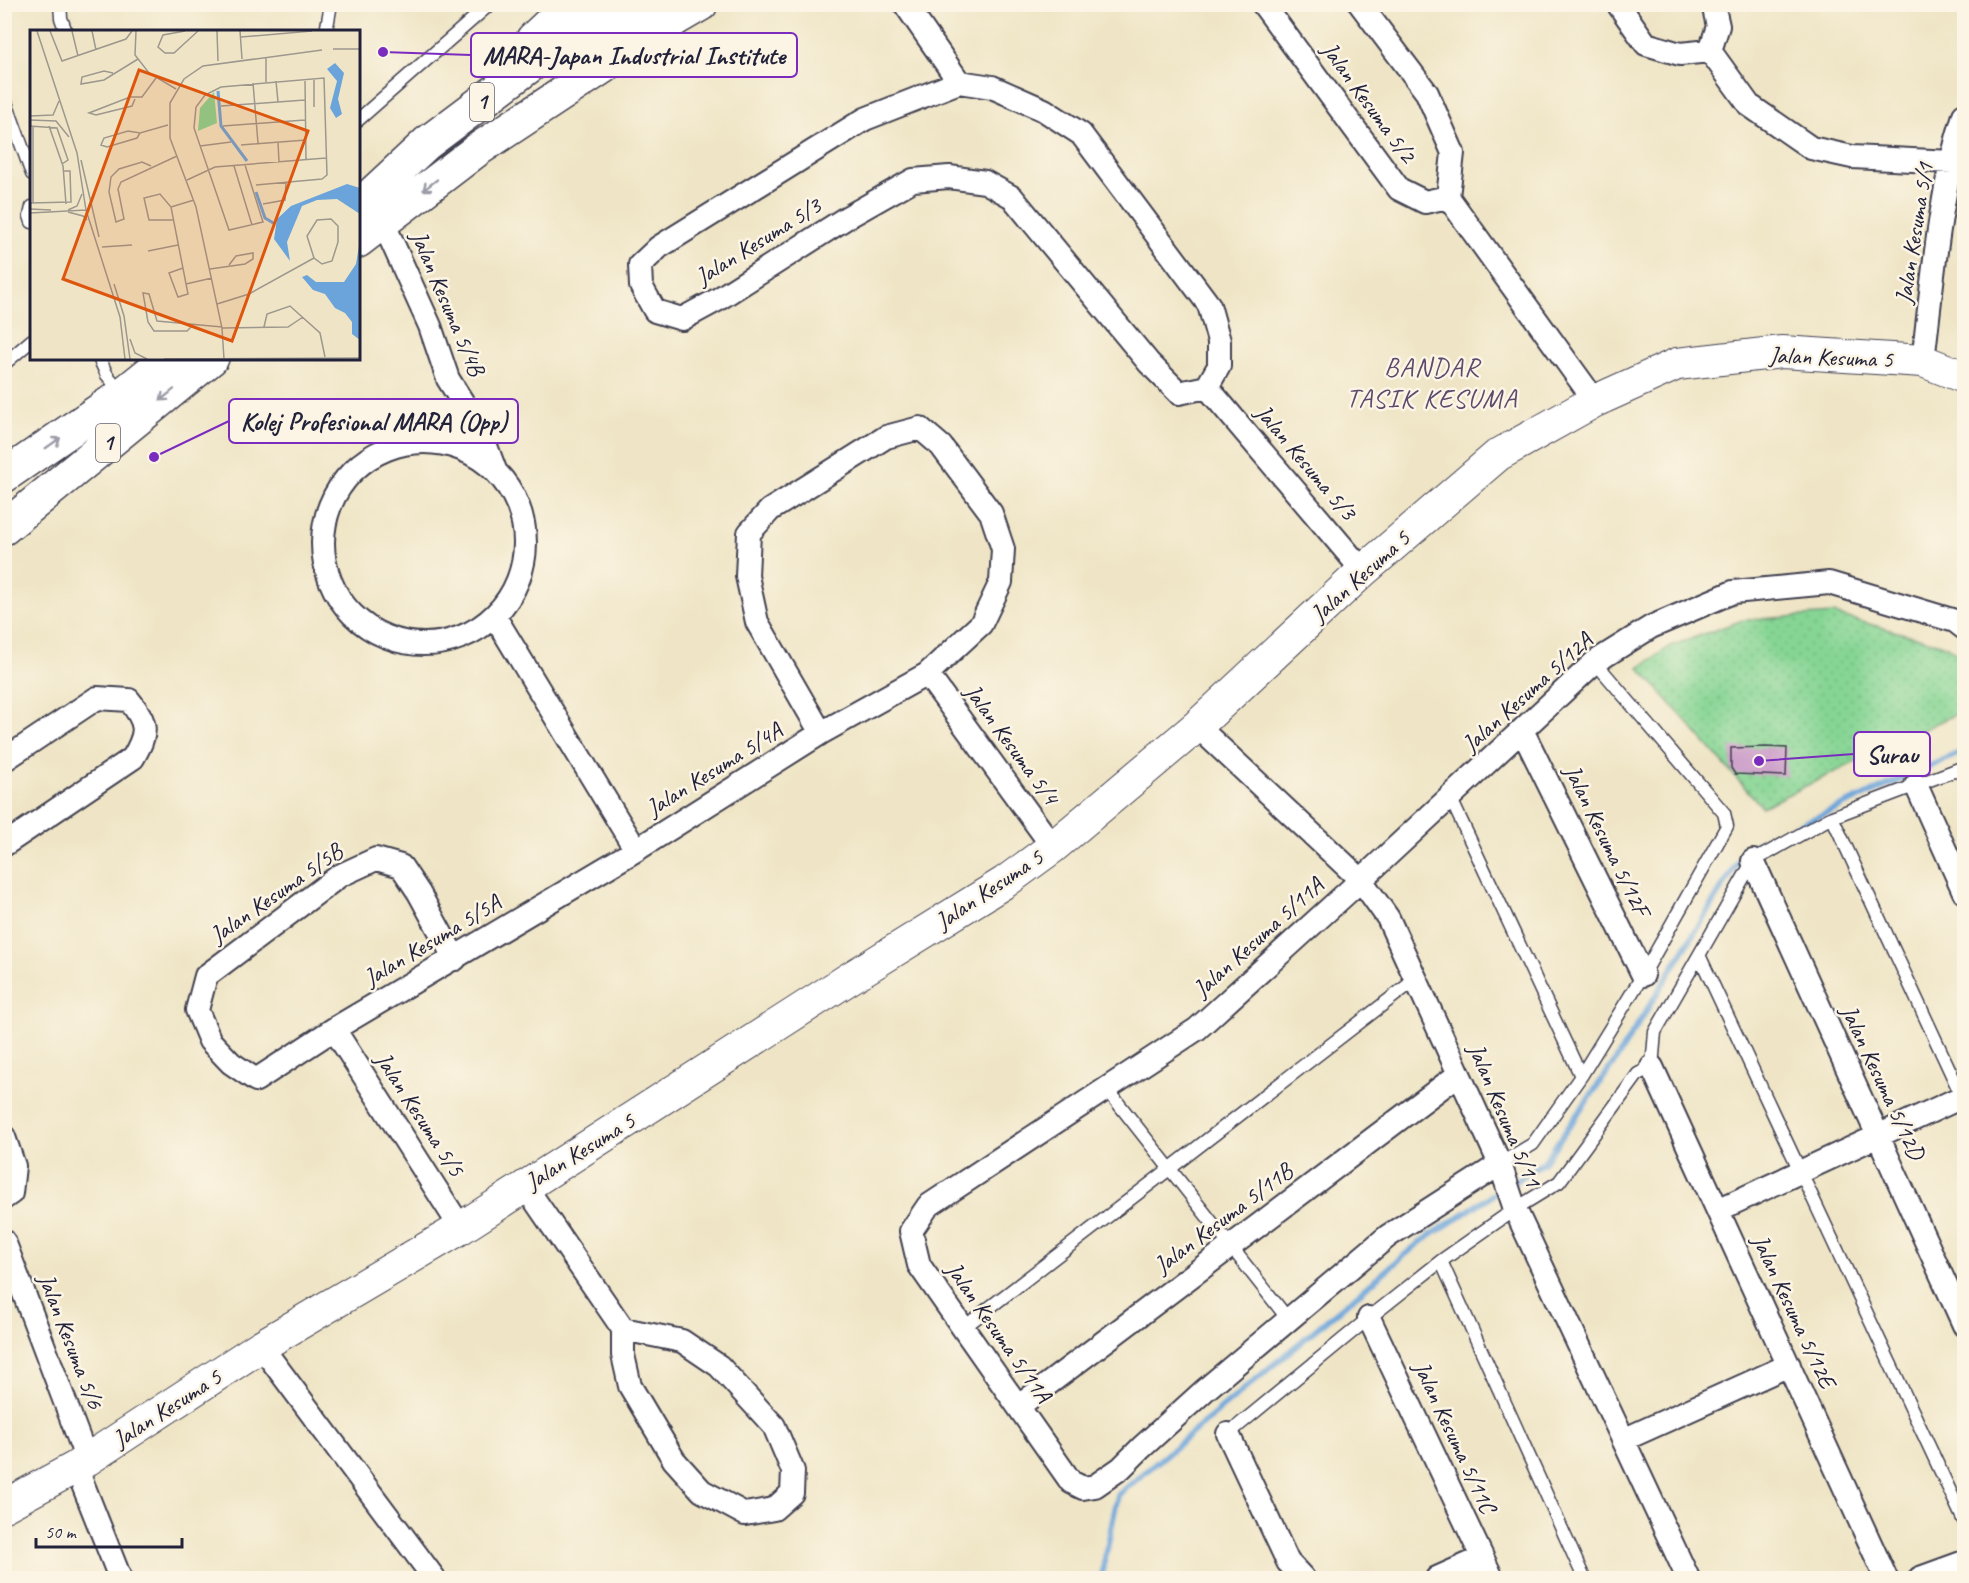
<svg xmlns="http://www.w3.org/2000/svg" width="1969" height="1583" font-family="Caveat,sans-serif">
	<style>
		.park { fill: url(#park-dots); stroke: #547c68; stroke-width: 1.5 }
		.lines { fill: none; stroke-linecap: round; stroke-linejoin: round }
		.stream { stroke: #6aa4da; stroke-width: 6 }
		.building { fill: #c896c7 }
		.lane-casing { stroke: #413f50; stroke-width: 15 }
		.street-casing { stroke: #413f50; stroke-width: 26 }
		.secondary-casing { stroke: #413f50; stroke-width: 34 }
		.primary-casing { stroke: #413f50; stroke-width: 36 }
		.lane { stroke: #fff; stroke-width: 12 }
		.street { stroke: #fff; stroke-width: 22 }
		.secondary { stroke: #fff; stroke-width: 32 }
		.primary { stroke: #fff; stroke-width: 33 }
		.oneway { stroke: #9c9ca7 }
		.labels { text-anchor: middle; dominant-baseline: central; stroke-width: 5; stroke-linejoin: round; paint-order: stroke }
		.shield { fill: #fcf5e5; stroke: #63616e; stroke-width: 1.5 }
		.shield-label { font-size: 22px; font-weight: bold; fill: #22223b }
		.street-label { font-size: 24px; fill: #22223b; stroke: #fcf5e5 }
		.quarter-label { font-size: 27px; letter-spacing: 1.5px; fill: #5c4b6c; stroke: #fcf5e5 }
		.inset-river { fill: none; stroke: #6aa4da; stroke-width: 3 }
		.inset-road { fill: none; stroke: #9d978e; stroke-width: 1.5 }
		.view { fill: #de560e; fill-opacity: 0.15; stroke: #de560e; stroke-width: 3 }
		.inset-edge { fill: none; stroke: #22223b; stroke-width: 3 }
		.leader { fill: none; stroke: #7b2cbf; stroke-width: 2 }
		.callout-dot { fill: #7b2cbf; stroke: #fcf5e5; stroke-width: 2 }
		.callout { fill: #fcf5e5; stroke: #7b2cbf; stroke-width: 2 }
		.callout-label { font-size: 26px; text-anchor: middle; font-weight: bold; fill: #22223b }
	</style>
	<defs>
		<pattern id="park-dots" width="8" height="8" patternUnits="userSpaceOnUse" patternTransform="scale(1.5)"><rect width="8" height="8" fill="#86d594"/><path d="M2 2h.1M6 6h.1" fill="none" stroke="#73b780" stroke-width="1.8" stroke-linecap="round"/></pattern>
	</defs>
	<rect width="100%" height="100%" fill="#fcf5e5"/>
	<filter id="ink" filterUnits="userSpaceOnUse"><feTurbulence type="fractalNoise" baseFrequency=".0167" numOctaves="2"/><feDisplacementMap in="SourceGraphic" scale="12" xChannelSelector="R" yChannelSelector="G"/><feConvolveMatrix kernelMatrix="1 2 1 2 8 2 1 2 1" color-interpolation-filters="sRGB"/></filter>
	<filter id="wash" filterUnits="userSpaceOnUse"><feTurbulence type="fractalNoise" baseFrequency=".008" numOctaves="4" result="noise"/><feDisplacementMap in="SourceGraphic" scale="24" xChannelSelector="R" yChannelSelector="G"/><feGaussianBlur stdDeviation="1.35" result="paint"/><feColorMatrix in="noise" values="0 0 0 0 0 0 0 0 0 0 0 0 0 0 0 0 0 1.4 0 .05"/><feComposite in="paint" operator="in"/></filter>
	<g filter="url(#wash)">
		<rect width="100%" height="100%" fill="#efe5c6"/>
		<path class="park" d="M 1834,614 L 1947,646 L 1964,659 L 1964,710 L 1762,807 L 1639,668 L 1671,646 L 1743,620 Z"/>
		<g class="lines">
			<path class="stream" d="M 1512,1183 L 1543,1163 L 1616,1060 L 1746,849 L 1964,751
				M 1101,1578 L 1118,1495 L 1419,1243 L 1503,1188"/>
		</g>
		<g id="blocks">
			<path class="building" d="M 1766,747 L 1787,748 L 1786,776 L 1735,774 L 1731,768 L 1731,748 Z"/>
		</g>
	</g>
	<g filter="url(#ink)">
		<use href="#blocks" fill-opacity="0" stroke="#413f50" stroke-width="1.5"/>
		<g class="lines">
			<defs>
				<path id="lane" d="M 60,4 L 61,18 L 66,32
					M 326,32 L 331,4
					M 4,97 L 32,174
					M 358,120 L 490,4
					M 32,207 L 30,216 L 32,222
					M 99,358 L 107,375 L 122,393
					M 4,364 L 32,340
					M 1450,797 L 1581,1076
					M 1832,817 L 1964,1101
					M 1699,955 L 1964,1521
					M 1107,1089 L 1288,1319
					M 1500,1164 L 1533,1144 L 1581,1076 L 1643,975 L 1727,826 L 1724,813 L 1595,662
					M 1441,1261 L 1584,1578
					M 963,1328 L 1416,979
					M 1228,1434 L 1369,1318 L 1441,1261 L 1515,1209 L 1559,1182 L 1638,1074 L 1652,1067 L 1655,1032 L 1753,861 L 1832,817 L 1964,767"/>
				<path id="street" d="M 905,4 L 959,82
					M 1263,4 L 1399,189 L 1425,202 L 1448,197
					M 1360,4 L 1427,93 L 1453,153 L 1448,197 L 1595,401
					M 1618,4 L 1646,44 L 1680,54 L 1710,51
					M 1710,51 L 1749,105 L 1811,148 L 1852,157 L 1952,162
					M 1710,51 L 1718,26 L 1713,4
					M 959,82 L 992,87 L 1044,110 L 1081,134 L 1209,305 L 1219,341 L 1219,366 L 1207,387 L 1179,393 L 1149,363 L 1012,197 L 985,182 L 949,177 L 913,180 L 846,218 L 717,300 L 682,319 L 655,311 L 641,286 L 640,265 L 659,247 L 865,119 Z
					M 383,222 L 430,326 L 448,379 L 480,430 L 495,470
					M 1923,361 C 1933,279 1939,194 1964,115
					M 1207,387 L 1363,571
					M323 543a101 101 0 1 1 202 0a101 101 0 1 1-202 0Z
					M 495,617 L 636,850
					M 927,674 L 1053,847
					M 1197,726 L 1361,880 L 1388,918 L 1500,1164 L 1515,1209 L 1688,1578
					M 1522,730 L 1643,975
					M 4,760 L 97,698 L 129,700 C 148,724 148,732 133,758 L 4,845
					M 1916,785 L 1964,892
					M 1753,861 L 1964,1325
					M 455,959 L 419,893 L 401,866 L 376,859 L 339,876 L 206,976 L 197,1010 L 210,1041 L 231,1063 L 256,1080 L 334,1029 L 636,850 L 821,733 L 927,674 L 981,624 L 1001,582 L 1003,549 L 991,513 L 941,446 L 920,428 L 886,437 L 770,510 L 749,533 L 747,576 L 757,622 L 821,733
					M 334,1029 L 461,1228
					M 1652,1067 L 1886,1578
					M 4,1137 L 14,1166 L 11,1193 L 4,1198
					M 1500,1164 L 1388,1236 L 1205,1390 L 1141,1448 L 1121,1468 L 1095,1486 L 1083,1488 L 1071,1482 L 919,1265 L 911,1231 L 928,1206 L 1197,1029 L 1361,880 L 1595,662 L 1651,627 L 1733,592 L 1829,583 L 1955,621 L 1964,628
					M 525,1186 L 623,1329 L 623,1355 L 630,1386 L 674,1460 L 702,1491 L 745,1514 L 774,1509 L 792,1493 L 793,1471 L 774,1426 L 719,1366 L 682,1341 L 623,1329
					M 1718,1210 L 1964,1096
					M 4,1241 L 87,1460
					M 1369,1318 L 1492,1578
					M 261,1346 L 434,1578
					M 1019,1406 L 1459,1074
					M 1228,1434 L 1288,1562 L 1303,1578
					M 1623,1440 L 1789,1365
					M 76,1467 L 120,1578
					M 1437,1578 L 1482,1558
					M 1920,1578 L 1964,1562"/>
				<path id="secondary" d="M 4,1506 L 76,1467 L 261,1346 L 461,1228 L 847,980 L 1005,882 L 1053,847 L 1197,726 L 1363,571 L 1498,455 L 1595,401 L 1677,364 L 1782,352 L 1923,361 L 1964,377"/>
				<path id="primary" d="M 533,39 L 570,4
					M 590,49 L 624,25 L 644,4
					M 358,207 L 427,143 L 612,4
					M 358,241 L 477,150 L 677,18 L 701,4
					M 4,476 L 123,394 L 168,358
					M 4,528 L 212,358"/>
			</defs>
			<use href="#lane" class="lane-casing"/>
			<use href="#street" class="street-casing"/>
			<use href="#secondary" class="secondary-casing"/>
			<use href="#primary" class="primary-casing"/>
			<use href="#lane" class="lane"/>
			<use href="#street" class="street"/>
			<use href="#secondary" class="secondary"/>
			<use href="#primary" class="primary"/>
		</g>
		<defs><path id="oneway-shaft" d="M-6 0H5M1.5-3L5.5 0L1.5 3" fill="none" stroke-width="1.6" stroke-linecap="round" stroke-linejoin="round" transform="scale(1.5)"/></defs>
		<g class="oneway">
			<use href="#oneway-shaft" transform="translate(430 185) rotate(142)"/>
			<use href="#oneway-shaft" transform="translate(167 395) rotate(141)"/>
			<use href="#oneway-shaft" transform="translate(53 443) rotate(-35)"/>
		</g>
	</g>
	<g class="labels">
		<g class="shield">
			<rect x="470" y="83" width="24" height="38" rx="4.5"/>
			<rect x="96" y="424" width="24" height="38" rx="4.5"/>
		</g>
		<g class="shield-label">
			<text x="482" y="102">1</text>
			<text x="108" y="443">1</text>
		</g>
		<g class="street-label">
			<text transform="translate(1369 102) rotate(54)">Jalan Kesuma 5/2</text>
			<text transform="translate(1914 233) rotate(-81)">Jalan Kesuma 5/1</text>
			<text transform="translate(758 241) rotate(-32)">Jalan Kesuma 5/3</text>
			<text transform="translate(448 303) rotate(67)">Jalan Kesuma 5/4B</text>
			<text transform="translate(1831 357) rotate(2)">Jalan Kesuma 5</text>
			<text transform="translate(1306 462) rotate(50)">Jalan Kesuma 5/3</text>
			<text transform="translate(1360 576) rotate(-42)">Jalan Kesuma 5</text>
			<text transform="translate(1527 692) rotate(-42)">Jalan Kesuma 5/12A</text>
			<text transform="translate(1012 744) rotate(54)">Jalan Kesuma 5/4</text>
			<text transform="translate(714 769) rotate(-32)">Jalan Kesuma 5/4A</text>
			<text transform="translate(1607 840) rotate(64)">Jalan Kesuma 5/12F</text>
			<text transform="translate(989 889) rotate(-34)">Jalan Kesuma 5</text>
			<text transform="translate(276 893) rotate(-35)">Jalan Kesuma 5/5B</text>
			<text transform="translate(1258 937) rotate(-42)">Jalan Kesuma 5/11A</text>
			<text transform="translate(432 940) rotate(-31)">Jalan Kesuma 5/5A</text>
			<text transform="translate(1883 1082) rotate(65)">Jalan Kesuma 5/12D</text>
			<text transform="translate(420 1114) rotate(57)">Jalan Kesuma 5/5</text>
			<text transform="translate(1505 1115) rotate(67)">Jalan Kesuma 5/11</text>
			<text transform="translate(580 1151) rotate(-32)">Jalan Kesuma 5</text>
			<text transform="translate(1223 1218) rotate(-37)">Jalan Kesuma 5/11B</text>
			<text transform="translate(1794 1311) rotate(65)">Jalan Kesuma 5/12E</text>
			<text transform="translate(999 1332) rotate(55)">Jalan Kesuma 5/11A</text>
			<text transform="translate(71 1341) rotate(69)">Jalan Kesuma 5/6</text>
			<text transform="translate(167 1408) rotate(-33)">Jalan Kesuma 5</text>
			<text transform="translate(1455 1437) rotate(65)">Jalan Kesuma 5/11C</text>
		</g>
		<g class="quarter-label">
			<text x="1432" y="367">BANDAR<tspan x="1432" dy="31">TASIK KESUMA</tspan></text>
		</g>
	</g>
	<g transform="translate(30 30)">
		<rect width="330" height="330" fill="#efe5c6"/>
		<path d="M 184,62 L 187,93 L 168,101 L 170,78 Z" fill="#86d594"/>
		<path d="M 305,33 L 314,43 L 308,69 L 312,84 L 306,88 L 300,78 L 307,51 L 297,39 ZM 317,154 L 330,158 L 330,184 L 307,169 L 287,170 L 272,176 L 257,212 L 260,231 L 244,209 L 247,189 L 261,176 ZM 330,210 L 330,310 L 322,304 L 322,292 L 315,283 L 305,278 L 295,264 L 283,260 L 272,247 L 277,245 L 286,252 L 314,252 L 326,234 Z" fill="#6aa4da"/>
		<path class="inset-river" d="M 188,61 L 191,96 L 217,131M 226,162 L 235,188 L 245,194"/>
		<path class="inset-road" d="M 7,1 L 47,123 L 56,180 L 90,287 L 95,329M 20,1 L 32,31 L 96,9 L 102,1M 42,1 L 48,26M 62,1 L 66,20M 106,1 L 105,25 L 119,43 L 146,59M 155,1 L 133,5 L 128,17 L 135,23 L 144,23 L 168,1M 187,1 L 188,31M 210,1 L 212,29M 211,7 L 282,1M 303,19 L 330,19M 236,27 L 236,52M 83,43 L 74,41 L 52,47 L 51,54 L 74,50 L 108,29M 275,49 L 276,130M 284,49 L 284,77M 246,51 L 248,72M 223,53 L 228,113M 105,69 L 102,76 L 66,85 L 59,83 L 100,67 L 112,67 L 126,48M 191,76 L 275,70M 0,86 L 23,85 L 29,71M 0,90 L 26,91 L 39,107M 0,96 L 27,98 L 38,130 L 32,134M 19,96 L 33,136 L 36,174M 193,96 L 275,90M 110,103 L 107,108 L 77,117 L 71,115 L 74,108 L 98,101 L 110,103 L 138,95M 248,112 L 249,132M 211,115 L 276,110M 170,116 L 201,112M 51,130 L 69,207M 215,135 L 233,192 L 199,200 L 164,98 L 166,77 L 175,65 L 191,57 L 294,48 L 297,145 L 292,149 L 226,155M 121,136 L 112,132 L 89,139 L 81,147 L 79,162 L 86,192 L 94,189 L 88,159 L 91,152 L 147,126M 204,136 L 222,195M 157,150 L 185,137 L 296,128M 0,173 L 41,172 L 40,141 L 33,141M 3,173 L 3,96M 233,174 L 255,170 L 256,152M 141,177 L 164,170M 0,179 L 21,180M 38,180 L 47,176 L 52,164M 38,182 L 53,186 L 57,190M 0,183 L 56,180M 301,189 L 308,196 L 308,212 L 302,231 L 292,234 L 284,228 L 277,206 L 287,190 ZM 143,190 L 119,190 L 114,168 L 130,164 L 141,177 L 158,264 L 148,267 L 139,243 L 153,238M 72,217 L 102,215M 118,221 L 148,215M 180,239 L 215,234 L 223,229 L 223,223 L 206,226 L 199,235M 84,254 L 94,286 L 100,329M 156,254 L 182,248M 187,274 L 219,264 L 284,228M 161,297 L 157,301 L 124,301 L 118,292 L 113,263 L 119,264 L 127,291 L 192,297M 234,297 L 237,284 L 260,276 L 290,303 L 295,327M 192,298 L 258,297 L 273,287M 100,309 L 105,323 L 117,329M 134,329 L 330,328M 194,329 L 192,298 L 166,177 L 140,108 L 140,73 L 154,49 L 173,36 L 292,20"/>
		<path class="view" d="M 109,40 L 278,101 L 202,311 L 33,249 Z"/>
		<rect width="330" height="330" class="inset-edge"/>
	</g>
	<path class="leader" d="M383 52L471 55M154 457L229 421M1759 761L1854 754"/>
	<g class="callout-dot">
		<circle cx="383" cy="52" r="6"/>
		<circle cx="154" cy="457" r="6"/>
		<circle cx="1759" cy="761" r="6"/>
	</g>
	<g class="callout">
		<rect x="471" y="33" width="326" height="44" rx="6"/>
		<rect x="229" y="399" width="289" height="44" rx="6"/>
		<rect x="1854" y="732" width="76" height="44" rx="6"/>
	</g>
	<g class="callout-label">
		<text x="634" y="64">MARA-Japan Industrial Institute</text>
		<text x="374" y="430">Kolej Profesional MARA (Opp)</text>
		<text x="1892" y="763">Surau</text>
	</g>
	<rect width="1969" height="1583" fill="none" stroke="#fcf5e5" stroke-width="24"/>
	<path d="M36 1538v9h146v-9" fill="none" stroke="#22223b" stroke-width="3"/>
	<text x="45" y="1538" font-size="18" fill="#22223b" stroke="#fcf5e5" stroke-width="4.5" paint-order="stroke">50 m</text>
</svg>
